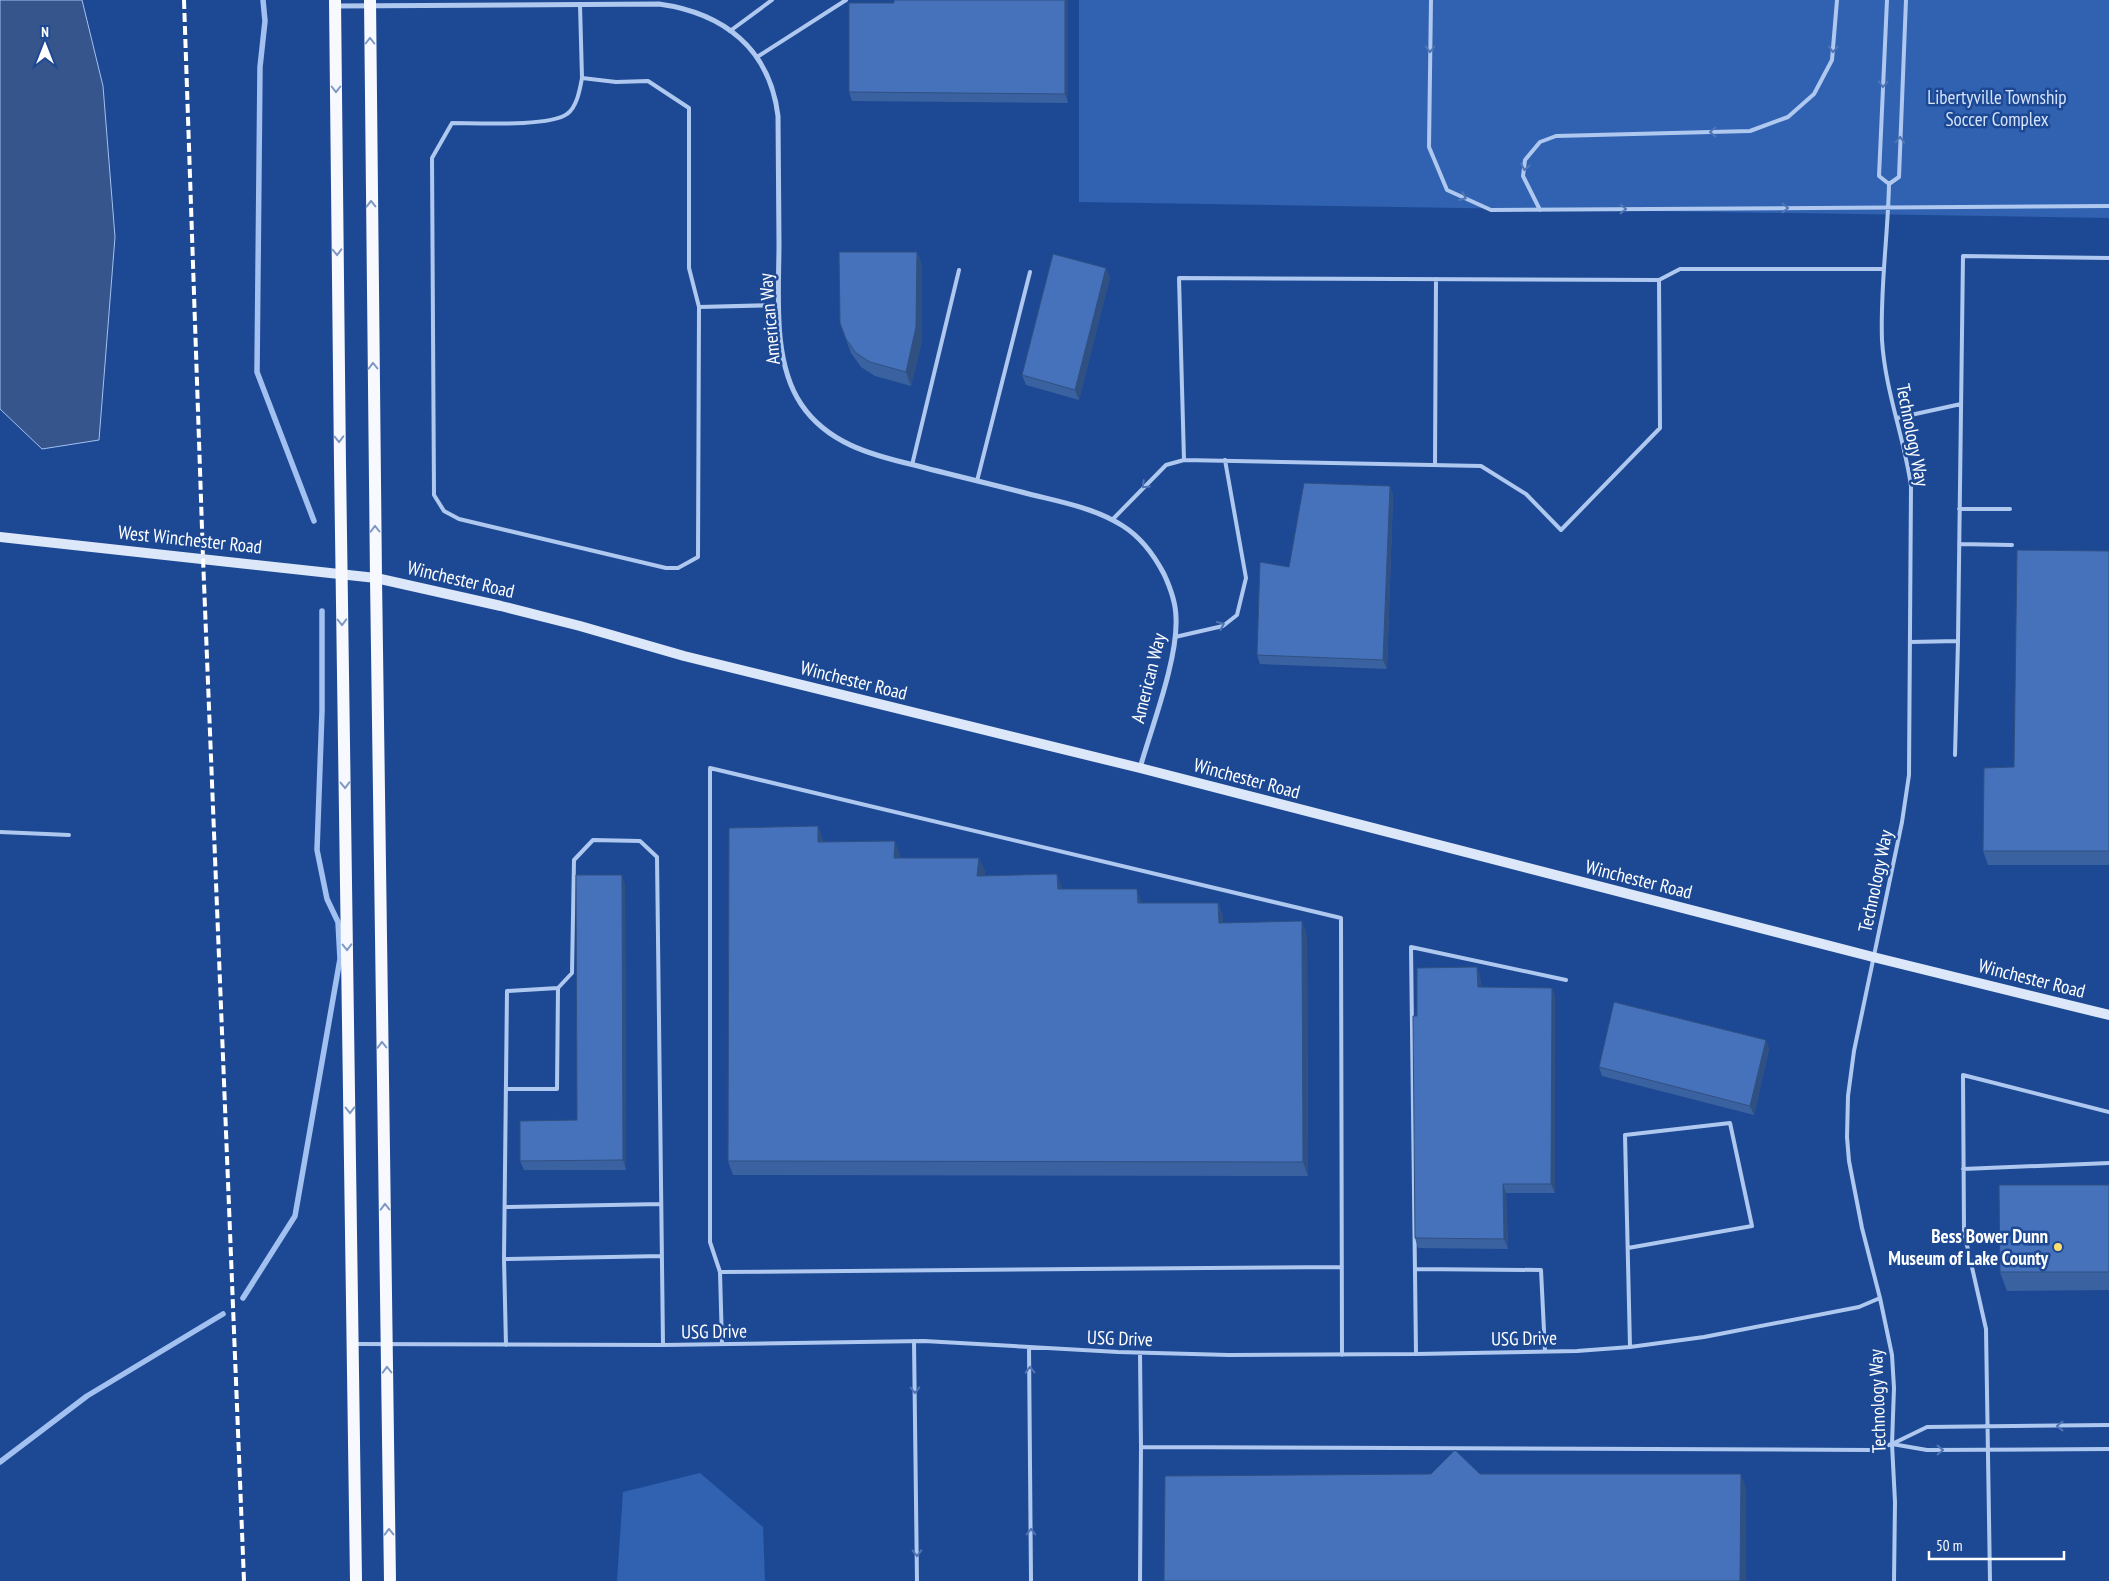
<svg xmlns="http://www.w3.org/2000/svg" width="2109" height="1581" font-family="'PT Sans Narrow',sans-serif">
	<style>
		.green { fill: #3062b1 }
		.water { fill: #35558c; stroke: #a2c1f0 }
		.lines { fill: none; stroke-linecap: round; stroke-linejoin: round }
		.stream { stroke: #a2c1f0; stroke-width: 5.5 }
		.lane { stroke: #afc8ef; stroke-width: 4 }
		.street { stroke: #afc8ef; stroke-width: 5 }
		.secondary { stroke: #dce7fa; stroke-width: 10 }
		.primary { stroke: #f7f9ff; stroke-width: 12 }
		.rail { stroke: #fff; stroke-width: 4; stroke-dasharray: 9 4; stroke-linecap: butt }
		.wall { fill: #3b62a0 }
		.shaded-wall { fill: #305082 }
		.building { fill: #4572ba; stroke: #305082 }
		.oneway { stroke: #7f98c4 }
		.oneway2 { stroke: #5075b4 }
		.poi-dot { fill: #fede6e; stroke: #1d4994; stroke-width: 2 }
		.labels { text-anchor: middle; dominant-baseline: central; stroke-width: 5; stroke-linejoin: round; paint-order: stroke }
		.park-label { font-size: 19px; fill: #d5e4fa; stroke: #1d4994 }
		.street-label { font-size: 19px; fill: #fff; stroke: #1d4994 }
		.poi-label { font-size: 19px; font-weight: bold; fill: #fff; stroke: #1d4994; text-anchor: end }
	</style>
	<rect width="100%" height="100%" fill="#1d4994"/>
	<path class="green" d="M 1079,0 L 2109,0 L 2109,218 L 1079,202 Z
		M 700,1473 L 763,1527 L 765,1581 L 617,1581 L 623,1492 Z"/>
	<path class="water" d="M 0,0 L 82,0 L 103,86 L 115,237 L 99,440 L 42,449 L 0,409 Z"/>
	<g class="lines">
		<path class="stream" d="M 263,0 L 265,21 L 260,67 L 257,372 L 314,521
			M 243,1298 L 295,1216 L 340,959 L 338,922 L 327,899 L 317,850 L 322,711 L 322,611
			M 0,1462 L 87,1396 L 223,1314"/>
		<path class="lane" d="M 1431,0 L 1429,147 L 1447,190 L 1491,210 L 2109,206
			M 1887,0 L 1879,176 L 1889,184
			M 580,5 L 582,78 L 616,82 L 648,81 L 689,108 L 689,268 L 699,307 L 698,557 L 678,568 L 666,568 L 459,519 L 444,511 L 434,495 L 432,158 L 452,123 C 476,123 550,127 567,114 C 577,107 580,89 582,78
			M 730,31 L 772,0
			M 757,57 L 846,0
			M 1889,184 C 1888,236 1880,288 1882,340 C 1885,390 1904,437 1911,486 L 1909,775 L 1902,822 L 1854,1051 L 1848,1096 L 1847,1137 L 1849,1161 L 1862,1228 L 1880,1298 L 1892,1355 L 1894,1388 L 1892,1444 L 1895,1502 L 1894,1581
			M 1889,184 L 1899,177 L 1906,0
			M 1540,210 L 1523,176 L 1525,160 L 1540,142 L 1556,136 L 1750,131 L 1788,117 L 1814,94 L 1832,60 L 1837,0
			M 1659,280 L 1680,269 L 1884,269
			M 699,307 L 779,305
			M 1897,418 L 1961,404
			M 912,465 L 959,270
			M 1435,465 L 1436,279
			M 977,481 L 1030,272
			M 1959,509 L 2010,509
			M 1113,519 L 1166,465 L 1184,460 L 1481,466 L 1526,494 L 1561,530 L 1660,428 L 1659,280 L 1179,278 L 1184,460
			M 1959,544 L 2012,545
			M 1175,637 L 1223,626 L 1237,615 L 1246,578 L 1225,460
			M 1958,641 L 1963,256 L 2109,258
			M 1910,642 L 1958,641 L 1955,755
			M 0,832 L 69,835
			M 506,1089 L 557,1089 L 558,988
			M 1963,1169 L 2109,1163
			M 505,1207 L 661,1204
			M 1628,1248 L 1752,1226 L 1730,1123 L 1625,1135 L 1630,1347
			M 504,1259 L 662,1256
			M 1415,1269 L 1541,1270 L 1545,1351
			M 720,1272 L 1342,1267
			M 914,1341 L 917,1581
			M 356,1344 L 663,1345 L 924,1341 L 1118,1352 L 1229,1355 L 1416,1354 L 1577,1351 L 1630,1347 L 1704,1337 L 1859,1307 L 1880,1298
			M 722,1344 L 720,1272 L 710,1242 L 710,768 L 1341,918 L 1342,1355
			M 506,1345 L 504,1259 L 507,991 L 558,988 L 572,973 L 574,860 L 593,840 L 640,841 L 657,857 L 663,1345
			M 1029,1347 L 1031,1581
			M 1140,1353 L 1141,1447 L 1872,1450 L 1892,1444 L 1927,1427 L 2109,1425
			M 1416,1354 L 1411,947 L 1566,980
			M 1892,1444 L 1927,1450 L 2109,1449
			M 1140,1581 L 1141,1447
			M 1990,1581 L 1986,1329 L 1964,1232 L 1963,1075 L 2109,1112"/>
		<path class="street" d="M 336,6 L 659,4 C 724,13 770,49 778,116 C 778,159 779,201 779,244 C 779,293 772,361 801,404 C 827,443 871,455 914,465 C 952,475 991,484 1029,494 C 1061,502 1095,508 1123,526 C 1142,538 1154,555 1164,574 C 1170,587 1176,603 1176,618 C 1178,659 1152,726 1140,768"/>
		<path class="secondary" d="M 0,537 L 376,578 L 501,606 L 580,626 L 684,656 L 1140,768 L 1873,957 L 2109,1015"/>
		<path class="primary" d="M 335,0 L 340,464 L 356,1581
			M 370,0 L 376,578 L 390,1581"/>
		<path class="rail" d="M 184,0 L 203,558 L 244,1581"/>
	</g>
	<path class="wall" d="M 1068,0 L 1068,103 L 852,101 L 849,92 L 894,3 Z
		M 917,252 L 922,266 L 922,341 L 911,386 L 875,376 L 861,367 L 851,353 L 840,323 Z
		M 1110,277 L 1079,400 L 1026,385 L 1022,375 Z
		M 1390,486 L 1393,496 L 1387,669 L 1260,664 L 1257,655 Z
		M 2109,551 L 2109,865 L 1988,865 L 1983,851 L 2014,767 Z
		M 818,826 L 823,842 L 900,855 L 899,858 L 979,858 L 985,872 L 984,876 L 1057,874 L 1062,889 L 1142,903 L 1218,903 L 1223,917 L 1223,923 L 1307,935 L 1308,1176 L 733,1175 L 728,1161 Z
		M 625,884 L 626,1170 L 524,1170 L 520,1161 L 577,1120 Z
		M 1477,967 L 1480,977 L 1481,987 L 1552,988 L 1555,997 L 1555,1193 L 1506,1193 L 1508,1249 L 1418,1248 L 1415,1238 L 1417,1016 Z
		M 1766,1040 L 1769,1049 L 1754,1115 L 1602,1076 L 1599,1067 Z
		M 2109,1185 L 2109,1290 L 2007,1291 L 2000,1272 Z"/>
	<path class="shaded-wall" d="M 1065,0 L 1068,0 L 1068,103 L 1065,94 Z
		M 917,252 L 922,266 L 922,341 L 911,386 L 906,372 Z
		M 1106,268 L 1110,277 L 1079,400 L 1075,390 Z
		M 1390,486 L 1393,496 L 1387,669 L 1383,660 Z
		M 818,826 L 823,840 L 823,856 L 818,842 Z
		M 895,841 L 900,855 L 899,872 L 894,858 Z
		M 979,858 L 985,872 L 983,890 L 977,876 Z
		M 1057,874 L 1062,888 L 1063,903 L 1058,889 Z
		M 622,875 L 625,884 L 626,1170 L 623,1160 Z
		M 1137,889 L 1142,903 L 1138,903 Z
		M 1218,903 L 1223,917 L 1224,937 L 1219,923 Z
		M 1302,921 L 1307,935 L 1308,1176 L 1303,1162 Z
		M 1477,967 L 1480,977 L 1482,996 L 1478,987 Z
		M 1552,988 L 1555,997 L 1555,1193 L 1551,1184 Z
		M 1766,1040 L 1769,1049 L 1754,1115 L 1750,1106 Z
		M 1503,1184 L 1506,1193 L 1508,1249 L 1504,1239 Z
		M 1741,1474 L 1746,1488 L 1746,1581 L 1740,1581 Z"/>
	<path class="building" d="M 894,0 L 1065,0 L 1065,94 L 849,92 L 849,3 L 894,3 Z
		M 839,252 L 917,252 L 916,327 L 906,372 L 870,362 L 856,353 L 846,339 L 840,323 Z
		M 1053,254 L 1106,268 L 1075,390 L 1022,375 Z
		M 1304,483 L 1390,486 L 1383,660 L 1257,655 L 1260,562 L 1289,567 Z
		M 2017,550 L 2109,551 L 2109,851 L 1983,851 L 1984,768 L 2014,767 Z
		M 818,826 L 818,842 L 895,841 L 894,858 L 979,858 L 977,876 L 1057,874 L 1058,889 L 1137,889 L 1138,903 L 1218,903 L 1219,923 L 1302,921 L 1303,1162 L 728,1161 L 729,828 Z
		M 576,875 L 622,875 L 623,1160 L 520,1161 L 520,1121 L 577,1120 Z
		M 1477,967 L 1478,987 L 1552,988 L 1551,1184 L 1503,1184 L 1504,1239 L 1415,1238 L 1413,1016 L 1417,1016 L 1417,968 Z
		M 1614,1002 L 1766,1040 L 1750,1106 L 1599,1067 Z
		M 1999,1185 L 2109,1185 L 2109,1272 L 2000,1272 Z
		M 1455,1450 L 1480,1474 L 1741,1474 L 1740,1581 L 1164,1581 L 1165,1476 L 1431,1474 Z"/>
	<defs><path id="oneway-chevron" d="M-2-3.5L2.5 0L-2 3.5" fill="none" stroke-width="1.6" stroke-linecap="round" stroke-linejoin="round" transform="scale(1.25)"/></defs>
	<g class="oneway">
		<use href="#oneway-chevron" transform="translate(370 41) rotate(-90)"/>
		<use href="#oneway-chevron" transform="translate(336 89) rotate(90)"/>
		<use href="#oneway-chevron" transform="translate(371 204) rotate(-91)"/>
		<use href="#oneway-chevron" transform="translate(337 252) rotate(89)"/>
		<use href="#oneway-chevron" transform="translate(373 366) rotate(-91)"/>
		<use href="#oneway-chevron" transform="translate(339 439) rotate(89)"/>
		<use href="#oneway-chevron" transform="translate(375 529) rotate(-91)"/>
		<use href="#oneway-chevron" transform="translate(342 622) rotate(89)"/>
		<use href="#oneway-chevron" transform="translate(345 785) rotate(89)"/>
		<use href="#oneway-chevron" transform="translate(347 947) rotate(89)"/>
		<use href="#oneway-chevron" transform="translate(382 1045) rotate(-91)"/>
		<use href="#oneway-chevron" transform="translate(350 1110) rotate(89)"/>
		<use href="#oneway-chevron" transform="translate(385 1207) rotate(-91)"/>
		<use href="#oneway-chevron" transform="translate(387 1370) rotate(-91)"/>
		<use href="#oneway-chevron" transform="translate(389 1532) rotate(-91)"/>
	</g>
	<g class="oneway2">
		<use href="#oneway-chevron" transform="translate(1430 49) rotate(91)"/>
		<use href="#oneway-chevron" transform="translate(1833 49) rotate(94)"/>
		<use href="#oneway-chevron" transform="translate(1883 84) rotate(93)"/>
		<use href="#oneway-chevron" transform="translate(1713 132) rotate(179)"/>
		<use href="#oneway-chevron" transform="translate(1900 140) rotate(-88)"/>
		<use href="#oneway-chevron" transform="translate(1525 167) rotate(101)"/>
		<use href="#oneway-chevron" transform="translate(1463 197) rotate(24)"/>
		<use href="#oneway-chevron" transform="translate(1785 208)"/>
		<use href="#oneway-chevron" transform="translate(1623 209)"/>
		<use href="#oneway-chevron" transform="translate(1145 485) rotate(136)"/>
		<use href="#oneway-chevron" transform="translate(1221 625) rotate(-24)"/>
		<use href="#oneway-chevron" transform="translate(1030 1370) rotate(-91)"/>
		<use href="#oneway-chevron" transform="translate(915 1390) rotate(89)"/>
		<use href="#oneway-chevron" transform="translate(2060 1426) rotate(180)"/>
		<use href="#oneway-chevron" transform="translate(1940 1450) rotate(-1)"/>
		<use href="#oneway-chevron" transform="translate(1031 1532) rotate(-90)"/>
		<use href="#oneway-chevron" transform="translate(917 1553) rotate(89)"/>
	</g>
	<circle class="poi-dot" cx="2058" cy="1247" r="5"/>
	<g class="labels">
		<g class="park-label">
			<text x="1997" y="97">Libertyville Township<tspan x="1997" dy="22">Soccer Complex</tspan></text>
		</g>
		<g class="street-label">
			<text transform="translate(769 319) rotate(-95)">American Way</text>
			<text transform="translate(1913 435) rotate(79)">Technology Way</text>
			<text transform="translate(190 539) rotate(6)">West Winchester Road</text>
			<text transform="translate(461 579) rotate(13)">Winchester Road</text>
			<text transform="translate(1148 678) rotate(-76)">American Way</text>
			<text transform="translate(854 680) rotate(14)">Winchester Road</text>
			<text transform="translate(1247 778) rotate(15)">Winchester Road</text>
			<text transform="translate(1639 879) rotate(14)">Winchester Road</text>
			<text transform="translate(1875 881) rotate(-78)">Technology Way</text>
			<text transform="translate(2032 978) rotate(14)">Winchester Road</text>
			<text transform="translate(714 1331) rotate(-1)">USG Drive</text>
			<text transform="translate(1120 1338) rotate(2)">USG Drive</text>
			<text transform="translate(1524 1338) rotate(-1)">USG Drive</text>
			<text transform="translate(1877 1401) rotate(-92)">Technology Way</text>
		</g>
		<g class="poi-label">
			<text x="2048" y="1236">Bess Bower Dunn<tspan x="2048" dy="22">Museum of Lake County</tspan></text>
		</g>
	</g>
	<g transform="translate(45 45)" stroke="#1d4994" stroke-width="4" paint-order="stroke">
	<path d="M0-4L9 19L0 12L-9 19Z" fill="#ffffff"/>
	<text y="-8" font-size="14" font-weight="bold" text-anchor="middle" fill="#ffffff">N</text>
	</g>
	<path d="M1929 1551v8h135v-8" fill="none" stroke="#ffffff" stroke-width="2.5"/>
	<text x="1936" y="1551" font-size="15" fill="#ffffff" stroke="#1d4994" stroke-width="4" paint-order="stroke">50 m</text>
</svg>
